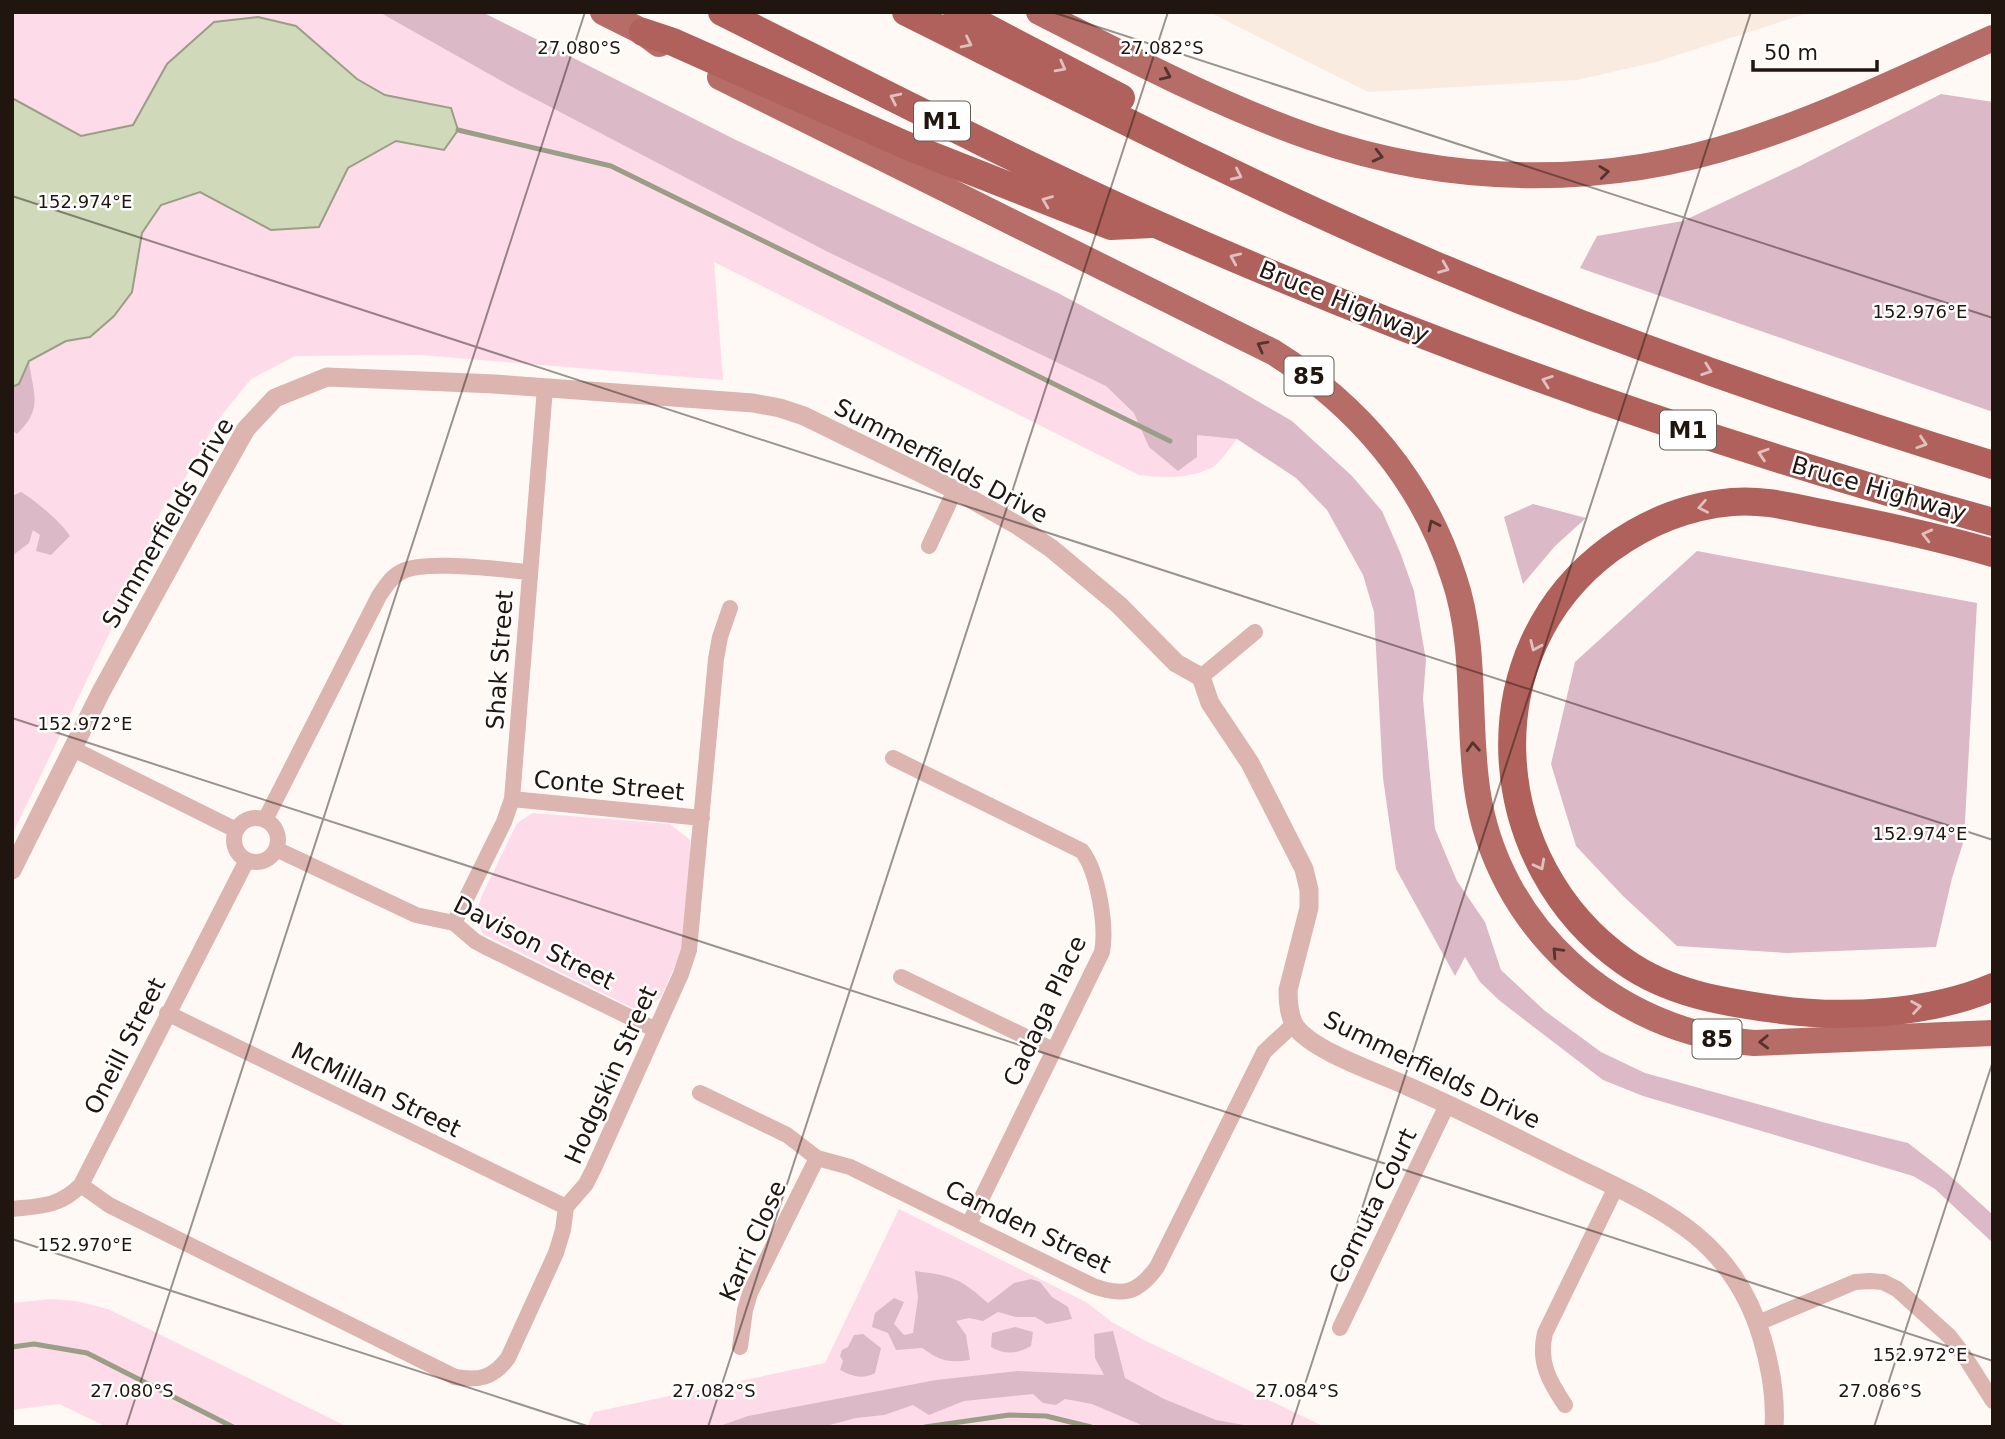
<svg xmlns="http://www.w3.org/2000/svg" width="2005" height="1439" font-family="'DejaVu Sans',sans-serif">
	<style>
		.built { fill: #faebe1 }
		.green { fill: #fedbe8 }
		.forest { fill: #dcb9c7 }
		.water { fill: #d0d9ba; stroke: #9b9e87; stroke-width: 2 }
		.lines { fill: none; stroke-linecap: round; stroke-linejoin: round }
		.stream { stroke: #9b9e87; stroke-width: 5 }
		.minor { stroke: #dcb4b0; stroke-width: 16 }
		.tertiary { stroke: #dcb4b0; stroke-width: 19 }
		.trunk { stroke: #b66c67; stroke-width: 26 }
		.motorway { stroke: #b0615c; stroke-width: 28 }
		.oneway { stroke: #dfc0be }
		.oneway2 { stroke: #54342e }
		.ticks { fill: none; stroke: #20160f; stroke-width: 2; stroke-opacity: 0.45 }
		.labels { text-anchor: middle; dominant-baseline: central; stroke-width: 5; stroke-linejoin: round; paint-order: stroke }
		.shield { fill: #fff; stroke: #635c57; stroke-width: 2 }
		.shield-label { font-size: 23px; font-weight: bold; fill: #20160f }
		.street-label { font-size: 24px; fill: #20160f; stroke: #fff }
		.ticks-label { font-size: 18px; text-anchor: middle; fill: #20160f; stroke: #fff; stroke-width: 5; stroke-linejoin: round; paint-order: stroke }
	</style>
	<rect width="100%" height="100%" fill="#fff9f5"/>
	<path class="built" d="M 1209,12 L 1811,12 L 1656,62 L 1577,80 L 1368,92 Z"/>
	<path class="green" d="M 12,12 L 394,12 L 1237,439 C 1229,448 1221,463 1211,468 C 1189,479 1162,478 1139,475 L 714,262 L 723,380 L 420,355 L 295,356 L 251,379 L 216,422 L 189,472 L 161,511 L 141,568 L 12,835 Z
		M 533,813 L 670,824 L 690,840 L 691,858 L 683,948 L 661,997 L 649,1007 L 635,1009 L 483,934 L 475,917 L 482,895 L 517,823 Z
		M 899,1209 L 1086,1302 L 1112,1322 L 1142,1339 L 1325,1427 L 587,1427 L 594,1412 L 825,1363 Z
		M 52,1299 L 76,1301 L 108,1309 L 348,1427 L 107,1427 L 59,1404 L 12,1410 L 12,1303 Z"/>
	<path class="forest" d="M 379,12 L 482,12 L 734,139 L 1058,293 L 1223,381 L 1292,421 L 1352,476 L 1382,511 L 1400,552 L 1414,591 L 1426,660 L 1423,699 L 1435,829 L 1457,881 L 1485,922 L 1501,970 L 1545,1011 L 1601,1052 L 1645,1073 L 1822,1122 L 1908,1143 L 1948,1174 L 1993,1215 L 1993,1243 L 1935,1189 L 1913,1176 L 1643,1096 L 1603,1080 L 1500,1001 L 1480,982 L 1465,957 L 1455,976 L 1396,869 L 1383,778 L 1374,612 L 1363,575 L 1327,510 L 1296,478 L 1237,439 L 1197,435 L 1197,457 L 1178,471 L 1149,447 L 1134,413 L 1106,386 L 826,251 L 514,88 Z
		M 1941,94 L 1993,102 L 1993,412 L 1580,268 L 1597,236 L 1683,221 L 1800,166 Z
		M 29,361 C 33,394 44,408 17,434 L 12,430 L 12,387 L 19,384 Z
		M 21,492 C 35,500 62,523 70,536 L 51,555 L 36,551 L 40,535 L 33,530 L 29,543 L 12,556 L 12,496 Z
		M 1533,504 L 1586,518 L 1555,546 L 1523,584 L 1504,517 Z
		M 1697,551 L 1977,603 L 1964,840 L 1952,878 L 1936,947 L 1787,953 L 1677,946 L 1623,896 L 1576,846 L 1551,764 L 1575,662 Z
		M 915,1271 C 953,1276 958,1277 988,1303 L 1014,1283 L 1031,1279 L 1040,1282 L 1052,1297 L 1068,1307 L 1072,1319 L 1047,1324 L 1035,1317 L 1016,1317 L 998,1312 L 983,1321 L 969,1318 L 956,1321 L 966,1335 L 970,1360 C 947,1363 941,1361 922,1348 L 896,1350 L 888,1333 L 872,1327 L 875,1313 L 894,1298 L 904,1302 L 894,1324 L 904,1335 L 913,1333 L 918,1298 Z
		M 1015,1327 L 1033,1332 L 1031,1346 C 1017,1354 1005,1355 991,1347 L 992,1333 Z
		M 1113,1331 L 1125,1378 L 1164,1399 L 1216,1420 L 1255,1427 L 1146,1427 L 1092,1404 L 1065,1399 L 1056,1405 L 1043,1403 L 1033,1394 L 964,1401 L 929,1415 L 913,1405 L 884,1415 L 856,1418 L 822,1427 L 717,1427 L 748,1416 L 936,1380 L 1018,1371 L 1104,1375 L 1095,1358 L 1094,1334 Z
		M 863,1334 L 881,1348 L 875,1373 C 862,1380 852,1376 840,1370 L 843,1361 L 840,1356 L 842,1350 L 848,1347 L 854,1335 Z"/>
	<path class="water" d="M 258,17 L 296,26 L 357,79 L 385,95 L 451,108 L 458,130 L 444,150 L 396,141 L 348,168 L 319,227 L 271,230 L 200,192 L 161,205 L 142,233 L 132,292 L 114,316 L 90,337 L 66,341 L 29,361 L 19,384 L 12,387 L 12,98 L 81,136 L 133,125 L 167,64 L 214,22 Z"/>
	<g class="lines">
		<path class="stream" d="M 458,130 L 611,166 L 1170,441
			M 12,1347 L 34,1344 L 87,1353 L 233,1427
			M 925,1427 L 1009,1415 L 1046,1416 L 1091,1427"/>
		<path class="minor" d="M 929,546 L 955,490
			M 1201,677 L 1255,632
			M 73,749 L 236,830
			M 893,758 L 1082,851 C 1098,872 1107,926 1102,952 L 969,1224
			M 512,799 L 702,818
			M234 840a22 22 0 1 1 44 0a22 22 0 1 1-44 0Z
			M 265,820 L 379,596 C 385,587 391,577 401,572 C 424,559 501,570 530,572
			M 276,849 L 416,915 L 454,923 L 475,941 L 486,947 L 656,1030
			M 454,923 L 504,822 L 512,799 L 545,388
			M 901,977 L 1053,1050
			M 167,1013 L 566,1207
			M 700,1093 L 787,1135 L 817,1158 L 850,1167 L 1093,1286 C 1124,1297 1138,1293 1157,1267 L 1264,1052 L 1294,1024
			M 81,1185 L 109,1205 L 455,1377 C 479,1381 493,1378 508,1358 L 556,1253 L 563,1230 L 566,1207 L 586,1184 L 594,1168 L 681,974 L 689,950 L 716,659 L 720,637 L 730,608
			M 12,1209 C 41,1206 59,1207 81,1185 L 247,860
			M 1758,1323 L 1855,1282 L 1870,1281 L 1883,1282 L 1897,1289 L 1949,1336 L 1963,1354 L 1993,1401
			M 1340,1328 L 1447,1105
			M 740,1347 L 745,1310 L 750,1293 L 817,1158
			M 1565,1405 C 1549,1381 1538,1362 1545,1333 L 1616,1187"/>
		<path class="tertiary" d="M 12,870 L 102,690 L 210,493 L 246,429 L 275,398 L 327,377 L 495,384 L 753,403 L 780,408 L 804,416 L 955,490 L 1017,525 L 1052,549 L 1119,605 L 1176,663 L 1201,677 L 1210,703 L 1250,763 L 1304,869 L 1309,890 L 1309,908 L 1288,990 C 1288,1002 1289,1016 1295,1026 C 1312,1051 1379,1073 1407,1086 C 1460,1109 1512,1136 1565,1162 C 1654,1206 1731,1233 1762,1338 C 1771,1368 1776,1396 1774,1427"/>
		<path class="trunk" d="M 603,12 L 643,32 L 659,44
			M 1039,12 C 1128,57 1218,105 1313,138 C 1452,186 1604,188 1744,142 C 1829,115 1911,74 1993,38
			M 720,77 L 1273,352 C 1358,405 1423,481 1454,578 C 1477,646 1467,718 1477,788 C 1496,927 1615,1033 1754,1043 L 1993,1033"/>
		<path class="motorway" d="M 722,12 C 866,84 1009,158 1156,224 C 1427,345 1707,443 1993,522
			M 906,12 C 1081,99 1255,188 1435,265 C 1617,342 1804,407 1993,465
			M 957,12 L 1121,98
			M 643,32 L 673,42 L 910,147 L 1111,226 L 1152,224
			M 1993,553 C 1938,537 1882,525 1826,514 C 1795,508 1764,499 1732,502 C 1686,506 1647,522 1610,549 C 1469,653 1486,865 1625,962 C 1669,993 1722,1002 1774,1009 C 1842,1019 1930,1014 1993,987"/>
	</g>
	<defs><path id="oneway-chevron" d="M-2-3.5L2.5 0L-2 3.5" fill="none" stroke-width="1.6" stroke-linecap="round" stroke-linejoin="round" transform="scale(1.75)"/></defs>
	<g class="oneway">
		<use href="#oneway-chevron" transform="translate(967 43) rotate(26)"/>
		<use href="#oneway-chevron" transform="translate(1061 67) rotate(28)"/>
		<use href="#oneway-chevron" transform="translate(895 98) rotate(-154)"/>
		<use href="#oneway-chevron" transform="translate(1237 175) rotate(25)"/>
		<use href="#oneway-chevron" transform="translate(1047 201) rotate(-158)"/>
		<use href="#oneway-chevron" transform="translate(1235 258) rotate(-156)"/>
		<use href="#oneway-chevron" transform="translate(1444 268) rotate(22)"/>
		<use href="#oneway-chevron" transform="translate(1707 370) rotate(20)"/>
		<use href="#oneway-chevron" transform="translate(1547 381) rotate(-160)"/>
		<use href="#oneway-chevron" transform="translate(1922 443) rotate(18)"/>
		<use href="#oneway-chevron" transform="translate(1763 454) rotate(-162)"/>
		<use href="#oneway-chevron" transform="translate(1703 507) rotate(169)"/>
		<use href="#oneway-chevron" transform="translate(1927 535) rotate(-166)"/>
		<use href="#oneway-chevron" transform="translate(1535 646) rotate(114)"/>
		<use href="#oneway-chevron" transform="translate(1540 865) rotate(62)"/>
		<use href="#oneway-chevron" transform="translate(1916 1007) rotate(-9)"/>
	</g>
	<g class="oneway2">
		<use href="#oneway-chevron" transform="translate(1166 75) rotate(24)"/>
		<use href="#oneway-chevron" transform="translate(1378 156) rotate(14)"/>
		<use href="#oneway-chevron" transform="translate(1604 172) rotate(-7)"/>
		<use href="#oneway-chevron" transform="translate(1262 346) rotate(-152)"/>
		<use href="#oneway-chevron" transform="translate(1433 525) rotate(-116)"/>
		<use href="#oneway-chevron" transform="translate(1473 747) rotate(-93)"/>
		<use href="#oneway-chevron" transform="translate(1557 952) rotate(-133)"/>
		<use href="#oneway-chevron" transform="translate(1764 1042) rotate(178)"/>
	</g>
	<path class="ticks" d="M 1052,12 L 1993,318M 12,196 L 1993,840M 12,718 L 1993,1361M 12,1239 L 590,1427M 126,1427 L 585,12M 708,1427 L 1168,12M 1291,1427 L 1751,12M 1874,1427 L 1993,1061"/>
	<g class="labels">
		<g class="shield">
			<rect x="914" y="101.5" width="56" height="39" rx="5"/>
			<rect x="1284.5" y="356.5" width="49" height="39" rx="5"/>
			<rect x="1660" y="410.5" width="56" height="39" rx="5"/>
			<rect x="1692.5" y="1019.5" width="49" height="39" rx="5"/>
		</g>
		<g class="shield-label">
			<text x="942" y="121">M1</text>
			<text x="1309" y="376">85</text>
			<text x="1688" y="430">M1</text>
			<text x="1717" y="1039">85</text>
		</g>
		<g class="street-label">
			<text transform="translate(1344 302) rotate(22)">Bruce Highway</text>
			<text transform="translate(941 461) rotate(28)">Summerfields Drive</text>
			<text transform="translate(1879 489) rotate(16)">Bruce Highway</text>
			<text transform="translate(168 523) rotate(-60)">Summerfields Drive</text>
			<text transform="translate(500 660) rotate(-86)">Shak Street</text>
			<text transform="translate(609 786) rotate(5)">Conte Street</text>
			<text transform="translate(534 943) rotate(27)">Davison Street</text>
			<text transform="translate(1045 1011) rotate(-65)">Cadaga Place</text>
			<text transform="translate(125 1046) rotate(-63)">Oneill Street</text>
			<text transform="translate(1432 1070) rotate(26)">Summerfields Drive</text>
			<text transform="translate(611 1075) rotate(-66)">Hodgskin Street</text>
			<text transform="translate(376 1090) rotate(26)">McMillan Street</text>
			<text transform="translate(1373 1206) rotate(-64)">Cornuta Court</text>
			<text transform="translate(1028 1227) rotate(26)">Camden Street</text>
			<text transform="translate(753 1241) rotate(-66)">Karri Close</text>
		</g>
	</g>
	<g class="ticks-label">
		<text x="579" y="54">27.080°S</text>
		<text x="1162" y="54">27.082°S</text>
		<text x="85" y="208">152.974°E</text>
		<text x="1920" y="318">152.976°E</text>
		<text x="85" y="730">152.972°E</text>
		<text x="1920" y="840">152.974°E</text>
		<text x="85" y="1251">152.970°E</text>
		<text x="1920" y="1361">152.972°E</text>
		<text x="132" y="1397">27.080°S</text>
		<text x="714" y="1397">27.082°S</text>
		<text x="1297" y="1397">27.084°S</text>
		<text x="1880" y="1397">27.086°S</text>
	</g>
	<rect width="2005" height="1439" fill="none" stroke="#20160f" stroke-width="28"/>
	<path d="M1753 60v10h124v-10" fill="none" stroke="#20160f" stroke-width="3.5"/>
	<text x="1764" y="60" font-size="21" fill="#20160f" stroke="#ffffff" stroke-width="5" paint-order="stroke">50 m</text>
</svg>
